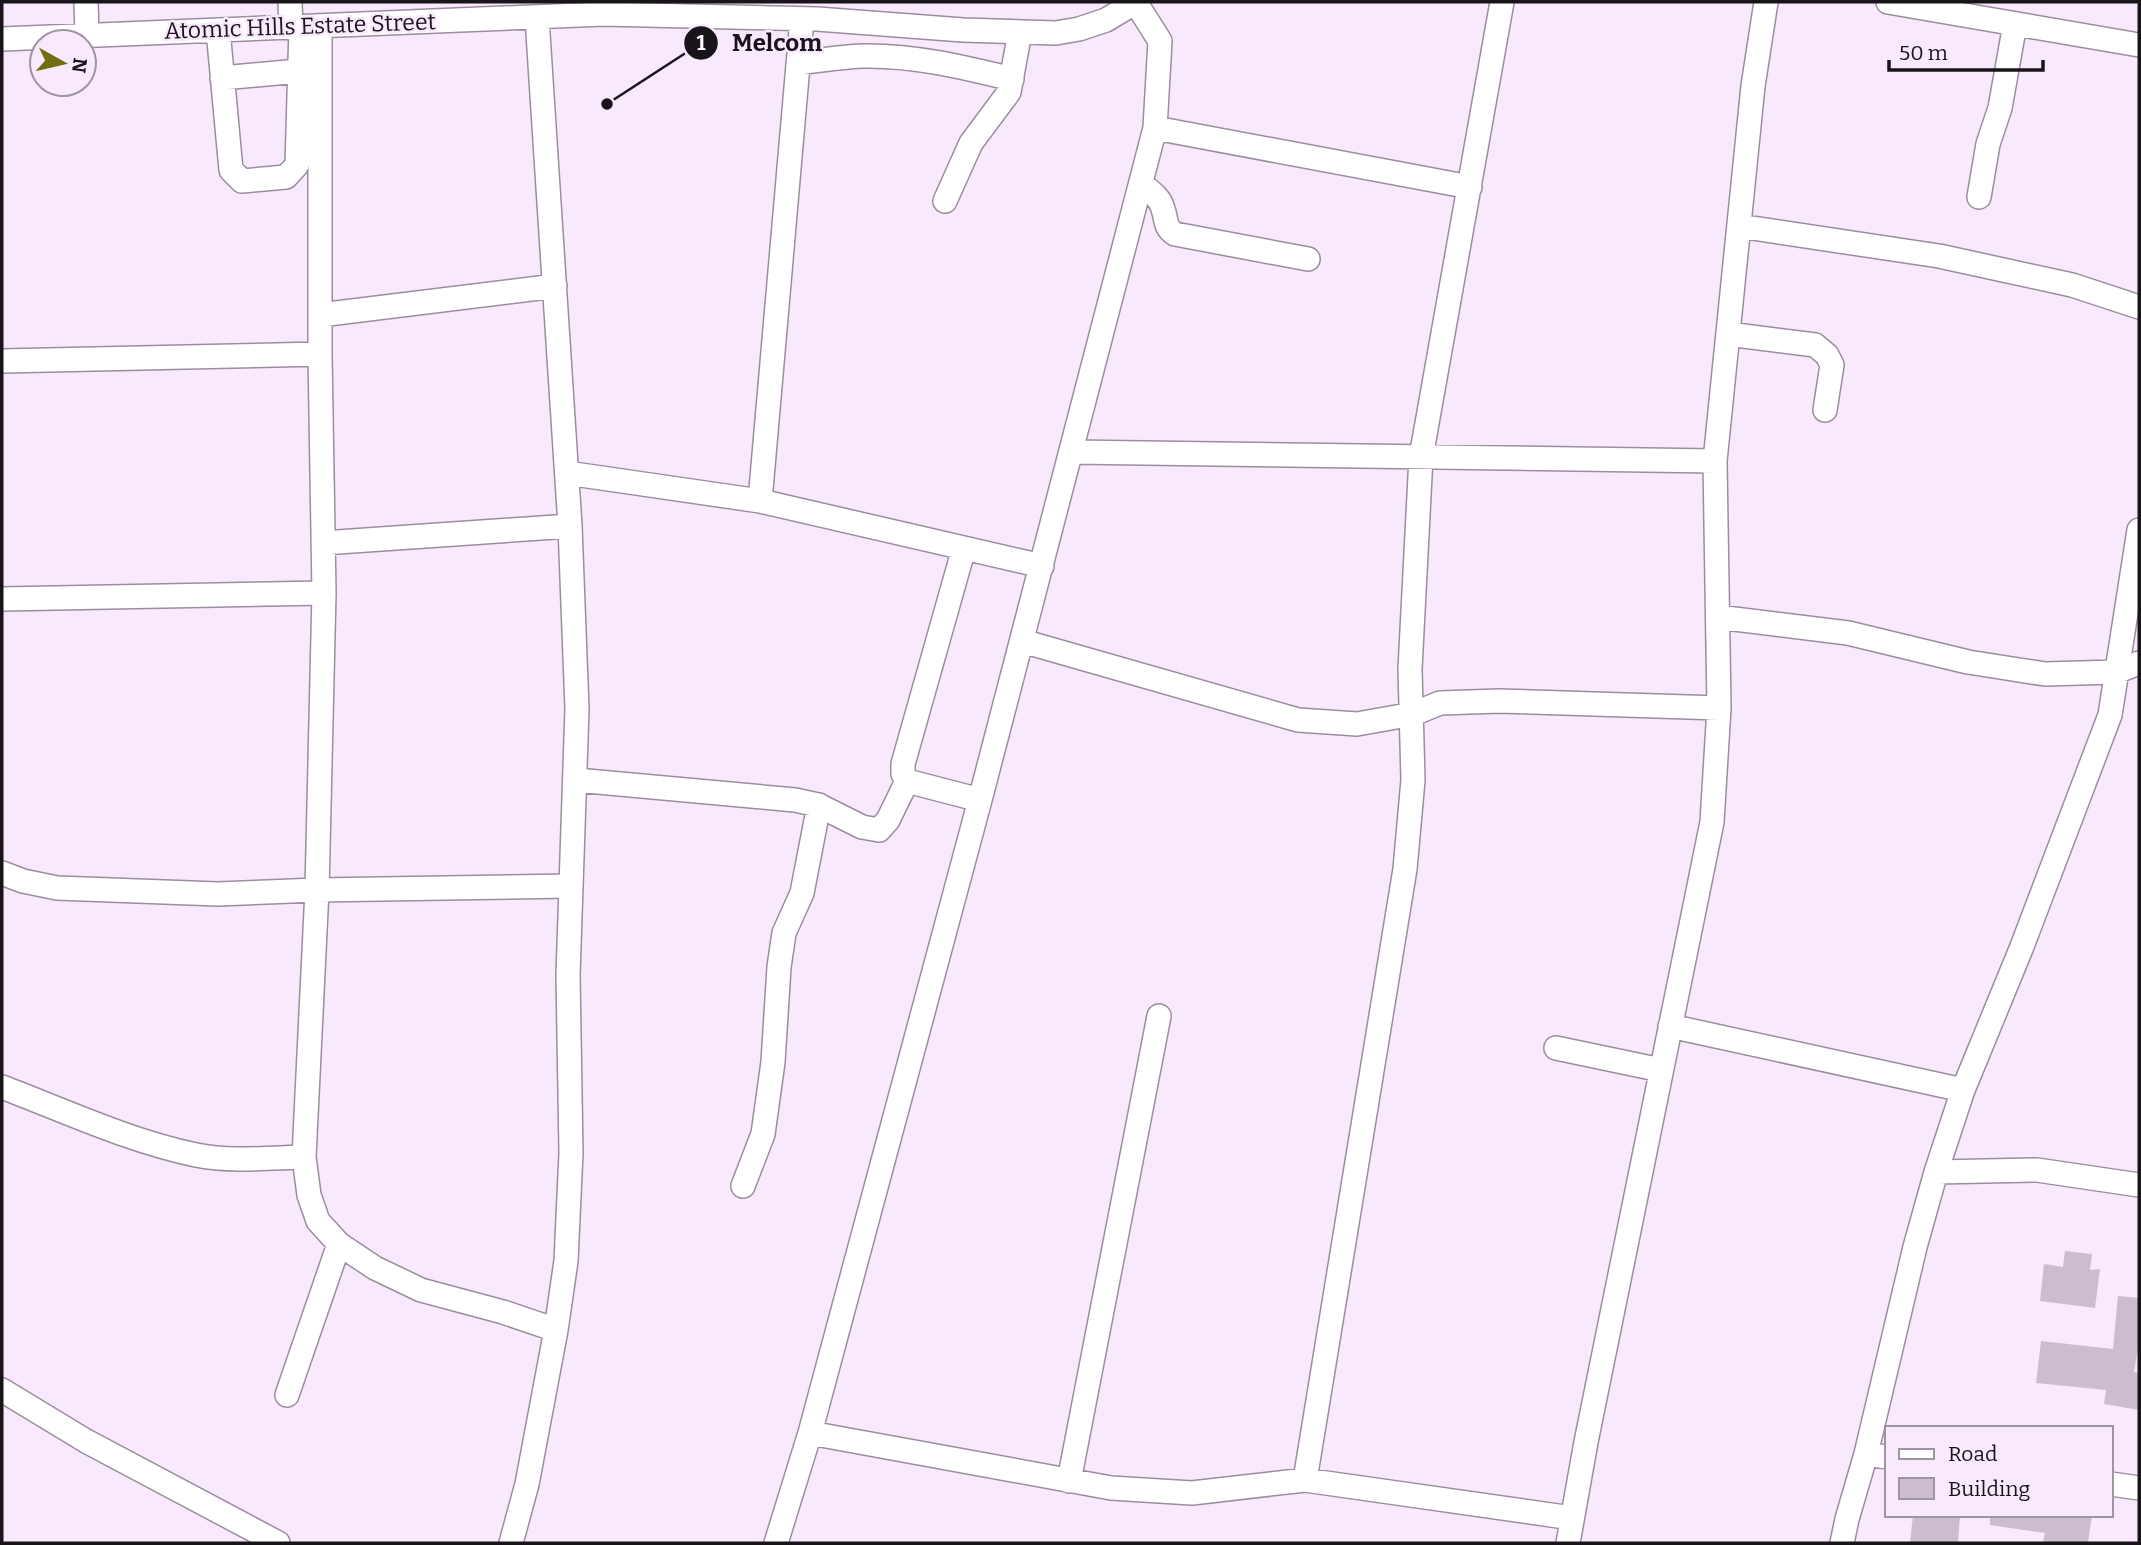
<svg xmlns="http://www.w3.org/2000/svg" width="2141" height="1545" font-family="Bitter,serif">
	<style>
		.building { fill: #cbbdcf }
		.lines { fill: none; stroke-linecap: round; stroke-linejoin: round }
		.minor-casing { stroke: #9b8d9e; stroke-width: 26 }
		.minor { stroke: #fff; stroke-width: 23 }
		.labels { text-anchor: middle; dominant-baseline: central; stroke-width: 5; stroke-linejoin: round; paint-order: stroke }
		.street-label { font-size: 23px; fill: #19141a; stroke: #f8e9fc }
		.leader { fill: none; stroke: #19141a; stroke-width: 2.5 }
		.callout-dot { fill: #19141a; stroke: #f8e9fc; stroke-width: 2.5 }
		.mark-label { font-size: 21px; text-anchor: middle; font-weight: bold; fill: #fff }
		.callout-label { font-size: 24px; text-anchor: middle; font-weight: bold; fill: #19141a; stroke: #f8e9fc; stroke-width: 5; stroke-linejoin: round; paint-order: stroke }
	</style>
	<rect width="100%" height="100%" fill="#f8e9fc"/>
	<path class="building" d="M 2065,1251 L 2092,1254 L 2090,1270 L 2100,1269 L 2095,1308 L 2040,1301 L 2044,1264 L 2063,1267 Z
		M 2118,1296 L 2139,1298 L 2139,1342 L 2134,1372 L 2139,1373 L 2139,1410 L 2104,1404 L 2106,1390 L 2036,1383 L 2041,1341 L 2113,1349 Z
		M 1913,1515 L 1960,1515 L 1958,1543 L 1910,1543 Z
		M 1990,1515 L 2092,1515 L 2088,1543 L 2043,1543 L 2045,1533 L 1990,1525 Z"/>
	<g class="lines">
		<defs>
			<path id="minor" d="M 86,2 L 87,34
				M 290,2 L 291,28
				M 1888,2 L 2139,45
				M 320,27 L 320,354 L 324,593 L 317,890 L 304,1157 L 309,1195 L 318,1221 L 339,1244 L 375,1268 L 421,1290 L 503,1312 L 556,1330
				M 218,30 L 231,170 L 242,181 L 286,177 L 297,165 L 301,27
				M 2,39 L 603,14 L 817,19 L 963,30 L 1056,33 L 1079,29 L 1106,20 L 1136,2
				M 799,63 C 820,60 842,57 863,56 C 913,55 963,67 1012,79
				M 222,78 L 299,71
				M 1155,128 L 1470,187
				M 1141,184 C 1150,191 1160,197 1163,209 C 1167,220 1164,227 1175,234 L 1308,259
				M 1979,197 L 1988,144 L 2000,108 L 2015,24
				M 945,201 L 971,143 L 1009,92 L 1020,32
				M 1739,226 L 1939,256 L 2072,285 L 2139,307
				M 320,315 L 555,286
				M 1728,334 L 1815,345 L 1827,355 L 1832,365 L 1825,410
				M 2,361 L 320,354
				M 1071,452 L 1715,461
				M 567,473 L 760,501 L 1042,566
				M 760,501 L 802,19
				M 323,543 L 570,526
				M 964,548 L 903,764 L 903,774 L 907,781 L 980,800
				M 2,599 L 324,593
				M 1718,617 L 1848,633 L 1968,662 L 2045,674 L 2116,672 L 2139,663
				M 1022,641 L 1298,720 L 1357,724 L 1413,714 L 1440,703 L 1499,701 L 1719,708
				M 576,780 L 795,800 L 818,805 L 862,827 L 879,830 L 888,820 L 907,781
				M 2,873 L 23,881 L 57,888 L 218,894 L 317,890 L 571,886
				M 1670,1026 L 1963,1090
				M 1556,1048 L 1661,1070
				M 2,1087 C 65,1111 129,1141 196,1155 C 230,1162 269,1158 304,1157
				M 1936,1172 L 2037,1170 L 2139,1185
				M 743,1186 L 763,1134 L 773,1062 L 779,967 L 784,933 L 802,893 L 819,805
				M 2,1390 L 86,1441 L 278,1543
				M 287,1395 L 339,1244
				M 810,1433 L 1111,1488 L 1192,1493 L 1305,1480 L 1572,1518
				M 1866,1454 L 1887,1457
				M 1305,1480 L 1405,869 L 1413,780 L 1410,669 L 1421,457 L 1502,2
				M 1069,1481 L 1159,1016
				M 2111,1484 L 2139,1488
				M 511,1543 L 527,1484 L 556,1330 L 566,1261 L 571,1153 L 568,975 L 577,709 L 570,526 L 537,18
				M 776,1543 L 810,1433 L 980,800 L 1155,128 L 1160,41 L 1136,3
				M 1568,1543 L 1586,1442 L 1712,822 L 1719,708 L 1715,461 L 1753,86 L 1766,2
				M 1842,1543 L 1847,1519 L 1866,1454 L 1915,1247 L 1936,1172 L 1963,1090 L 2021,949 L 2110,715 L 2139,530"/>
		</defs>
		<use href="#minor" class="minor-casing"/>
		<use href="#minor" class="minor"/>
	</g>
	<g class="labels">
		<g class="street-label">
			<text transform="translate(300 26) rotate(-2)">Atomic Hills Estate Street</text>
		</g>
	</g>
	<path class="leader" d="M607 104L701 43"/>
	<g class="callout-dot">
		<circle cx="607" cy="104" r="7"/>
		<circle cx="701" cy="43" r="18"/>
	</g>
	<g class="mark-label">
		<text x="701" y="50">1</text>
	</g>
	<g class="callout-label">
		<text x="777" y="51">Melcom</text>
	</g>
	<rect width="2141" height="1545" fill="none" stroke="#19141a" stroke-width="7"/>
	<rect x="1885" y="1426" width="228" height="91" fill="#f8e9fc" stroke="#9f94a2" stroke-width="2"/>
	<rect x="1899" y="1449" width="35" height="10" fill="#ffffff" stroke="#9f94a2" stroke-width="2"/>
	<text x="1948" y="1461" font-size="21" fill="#19141a">Road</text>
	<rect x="1899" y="1478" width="35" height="21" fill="#cbbdcf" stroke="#9f94a2" stroke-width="2"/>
	<text x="1948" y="1496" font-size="21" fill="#19141a">Building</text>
	<g transform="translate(63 63) rotate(98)"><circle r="33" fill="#f8e9fc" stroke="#9f94a2" stroke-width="2"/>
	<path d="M0-5L12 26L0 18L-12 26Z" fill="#726e0d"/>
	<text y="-10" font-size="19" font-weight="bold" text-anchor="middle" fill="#19141a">N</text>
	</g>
	<path d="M1889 60v10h154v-10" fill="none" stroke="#19141a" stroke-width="3.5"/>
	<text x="1899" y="60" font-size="21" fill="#19141a" stroke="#f8e9fc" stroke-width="5" paint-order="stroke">50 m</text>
</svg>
